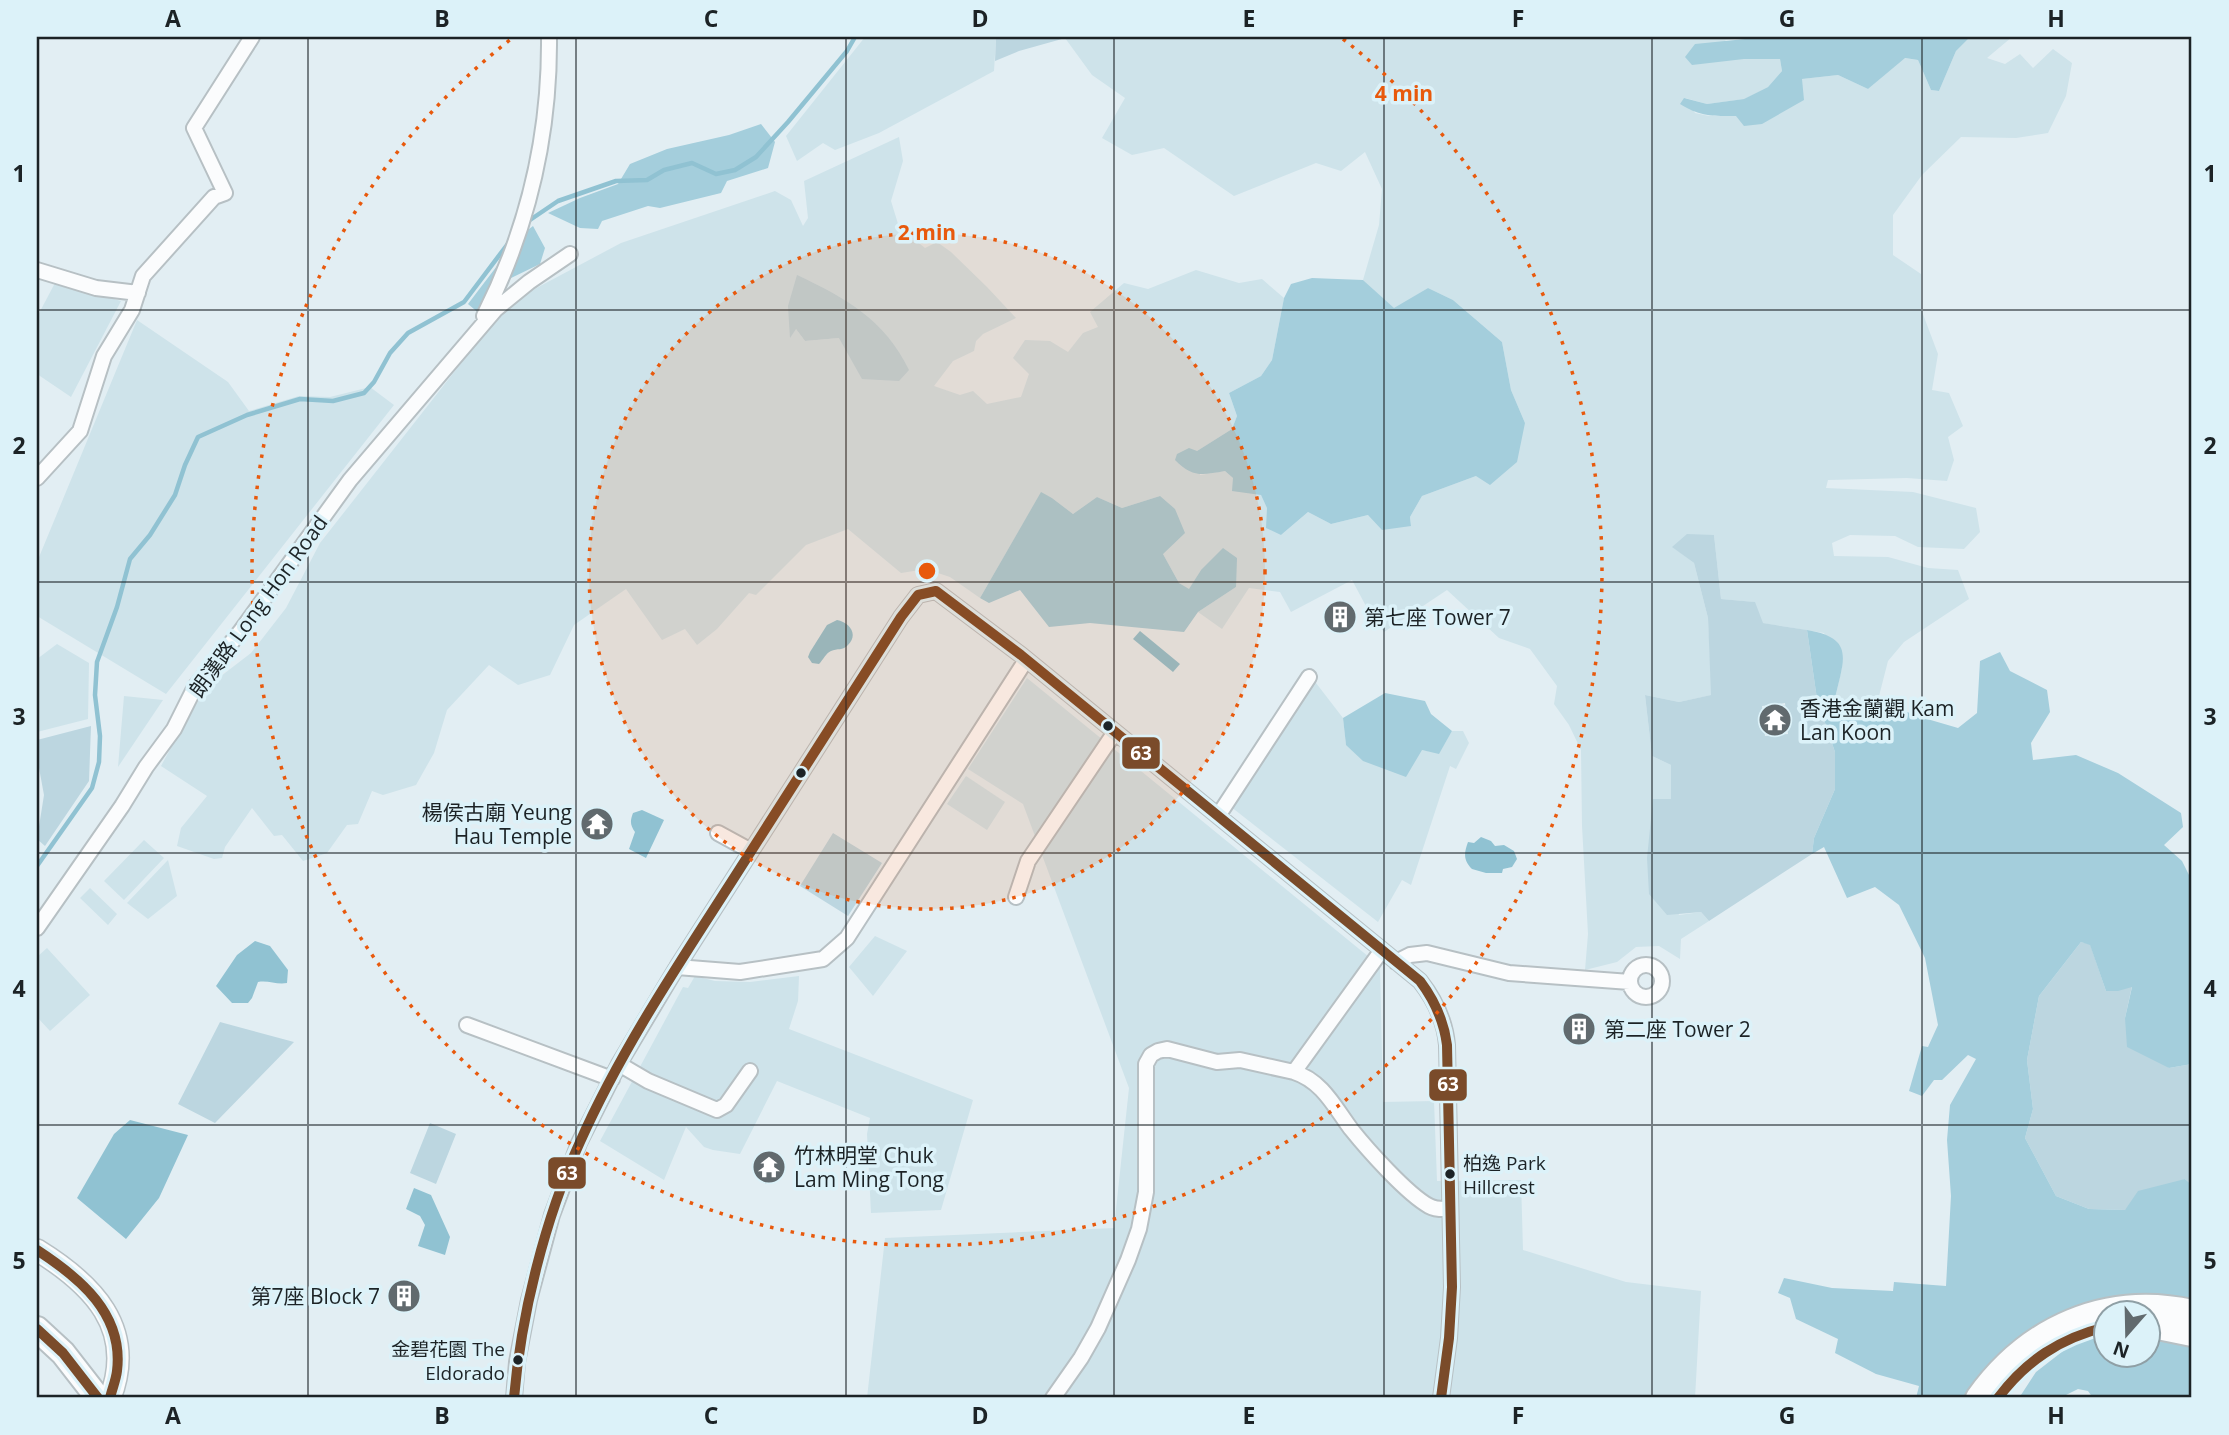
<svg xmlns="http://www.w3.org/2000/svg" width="2229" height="1435" font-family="'Open Sans','Noto Sans TC',sans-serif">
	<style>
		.built { fill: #cee3ea; fill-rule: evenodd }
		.green { fill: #bcd6e0; fill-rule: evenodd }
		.forest { fill: #a4cedc }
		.water { fill: #90c2d2 }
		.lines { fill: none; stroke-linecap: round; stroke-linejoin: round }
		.stream { stroke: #90c2d2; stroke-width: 4.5 }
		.street-casing { stroke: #b7c0c4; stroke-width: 18 }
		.primary-casing { stroke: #b7c0c4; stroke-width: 24 }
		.highway-casing { stroke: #b7c0c4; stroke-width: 28 }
		.street { stroke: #fbfcfd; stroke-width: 14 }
		.primary { stroke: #fbfcfd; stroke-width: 21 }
		.highway { stroke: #fbfcfd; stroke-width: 24 }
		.bus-1-casing { stroke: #dcf2f9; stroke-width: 16 }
		.bus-1 { stroke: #7a4b2a; stroke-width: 10 }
		.grid { fill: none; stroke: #1c2326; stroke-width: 2; stroke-opacity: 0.55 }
		.ring { fill: none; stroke: #e8590c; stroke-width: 3.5; stroke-dasharray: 3.5 7 }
		.bus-dot { fill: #1c2326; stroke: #dcf2f9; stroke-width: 2.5 }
		.labels { text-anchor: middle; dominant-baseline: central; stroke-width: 7; stroke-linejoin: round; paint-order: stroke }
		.bus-label { font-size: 19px; fill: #1c2326; stroke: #dcf2f9; text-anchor: start }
		.street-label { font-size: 21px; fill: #1c2326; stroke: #dcf2f9 }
		.poi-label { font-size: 21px; fill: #1c2326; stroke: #dcf2f9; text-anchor: start }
		.centre { fill: #e8590c; stroke: #dcf2f9; stroke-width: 3.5 }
		.ring-label { font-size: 21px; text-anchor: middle; font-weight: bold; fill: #e8590c; stroke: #dcf2f9; stroke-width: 7; stroke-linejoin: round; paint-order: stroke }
		.line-badge { stroke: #dcf2f9; stroke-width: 2.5 }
		.badge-label { font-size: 19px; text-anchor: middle; font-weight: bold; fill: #fff }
		.neatline { fill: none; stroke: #1c2326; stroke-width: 2.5 }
		.grid-label { font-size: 23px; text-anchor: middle; font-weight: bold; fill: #1c2326 }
	</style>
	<rect width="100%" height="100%" fill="#e2eef3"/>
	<path class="built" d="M 865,37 L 996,37 L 994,71 L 879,133 L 835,150 L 823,143 L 797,161 L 786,136 Z
		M 1070,37 L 1765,37 L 1725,40 L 1744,59 L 1780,59 L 1782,71 L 1768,87 L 1745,99 L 1707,104 L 1685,98 L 1695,113 L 1709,116 L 1736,116 L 1802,79 L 1838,75 L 1868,89 L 1904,58 L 1918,60 L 1931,90 L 1939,91 L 1956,51 L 1970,37 L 2012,37 L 1987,58 L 2005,64 L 2020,54 L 2033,68 L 2053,49 L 2072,63 L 2066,96 L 2048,133 L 2016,138 L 1961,137 L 1922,175 L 1893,215 L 1893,255 L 1921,274 L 1921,309 L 1938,354 L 1932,390 L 1949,393 L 1963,426 L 1948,437 L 1954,460 L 1947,481 L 1907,478 L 1828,480 L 1826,488 L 1913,492 L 1976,508 L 1980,532 L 1964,549 L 1918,547 L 1895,536 L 1850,535 L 1832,543 L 1834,556 L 1888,557 L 1928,568 L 1958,570 L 1969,599 L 1904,642 L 1888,661 L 1878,700 L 1865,708 L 1835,698 L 1842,668 L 1824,633 L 1762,623 L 1754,602 L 1721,599 L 1714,535 L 1673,547 L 1694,563 L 1708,618 L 1712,695 L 1679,702 L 1645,695 L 1652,756 L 1671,765 L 1671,799 L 1653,799 L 1679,915 L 1701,912 L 1709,921 L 1681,939 L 1680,959 L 1659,946 L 1636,947 L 1617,962 L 1585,970 L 1588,934 L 1582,826 L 1581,750 L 1569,725 L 1554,704 L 1557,686 L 1530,649 L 1499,638 L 1447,590 L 1384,632 L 1367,608 L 1352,580 L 1291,612 L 1280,592 L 1249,588 L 1222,629 L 1198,612 L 1236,587 L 1201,570 L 1189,590 L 1179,583 L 1163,554 L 1160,496 L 1122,508 L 1097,497 L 1073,514 L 1052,498 L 1041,493 L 980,598 L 950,577 L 926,569 L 901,573 L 848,529 L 806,545 L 756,595 L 749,593 L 717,629 L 697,645 L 685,629 L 662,640 L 626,589 L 574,625 L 550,675 L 518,685 L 489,665 L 447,710 L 434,753 L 416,785 L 383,795 L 372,791 L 358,824 L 347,825 L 327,853 L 303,861 L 282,835 L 274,836 L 252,808 L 225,847 L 222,858 L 214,859 L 177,846 L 181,828 L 207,796 L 161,766 L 186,720 L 208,686 L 251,653 L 286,608 L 320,543 L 495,320 L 529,292 L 621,243 L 775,191 L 791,200 L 803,226 L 808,218 L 804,181 L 899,137 L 903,161 L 891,201 L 899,227 L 925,248 L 937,242 L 951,252 L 987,287 L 1016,318 L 983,334 L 976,341 L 974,351 L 953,361 L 934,386 L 960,395 L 973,391 L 987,404 L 1021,397 L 1029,374 L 1013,358 L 1025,340 L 1050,341 L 1068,352 L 1083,333 L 1098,327 L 1090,312 L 1124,283 L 1148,289 L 1196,270 L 1239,283 L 1262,279 L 1284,298 L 1272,360 L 1261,376 L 1229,393 L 1237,416 L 1232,429 L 1197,451 L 1200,475 L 1225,471 L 1233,478 L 1261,495 L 1281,535 L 1308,512 L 1331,524 L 1368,515 L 1411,525 L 1410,517 L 1422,496 L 1476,476 L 1525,423 L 1511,390 L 1502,342 L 1453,300 L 1428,288 L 1394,309 L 1363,280 L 1379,225 L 1382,189 L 1365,152 L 1341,171 L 1316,163 L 1234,196 L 1164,148 L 1132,155 L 1102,138 L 1125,98 L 1092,75 L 1065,38 ZM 877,324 L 839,338 L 805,341 L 796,329 Z
		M 55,283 L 121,301 L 71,397 L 37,374 L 37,317 Z
		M 137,320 L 228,382 L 249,411 L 299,396 L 330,397 L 370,387 L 394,405 L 166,694 L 37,616 L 37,562 Z
		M 57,644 L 89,663 L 88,719 L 37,732 L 37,659 Z
		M 1306,670 L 1343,718 L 1346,745 L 1422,750 L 1439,753 L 1452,731 L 1463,731 L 1469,743 L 1456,769 L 1450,766 L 1411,885 L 1402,880 L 1378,922 L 1221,799 L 1226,796 Z
		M 1027,678 L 1380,966 L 1383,1102 L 1434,1101 L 1437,1181 L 1521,1180 L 1523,1250 L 1626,1282 L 1701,1291 L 1695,1398 L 1598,1398 L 1586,1396 L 1585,1398 L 867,1398 L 885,1238 L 1114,1228 L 1129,1088 L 1023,804 L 968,769 Z
		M 124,696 L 163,700 L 118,767 Z
		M 966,776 L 1005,802 L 987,830 L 947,804 Z
		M 144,840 L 164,858 L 124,900 L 104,881 Z
		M 168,860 L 177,896 L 148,919 L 127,903 Z
		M 90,888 L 117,914 L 108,925 L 80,898 Z
		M 875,936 L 907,951 L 873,996 L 849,967 Z
		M 47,948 L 90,995 L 50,1031 L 37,1017 L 37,957 Z
		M 695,976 L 715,981 L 750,982 L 799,976 L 798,1001 L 789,1029 L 973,1100 L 941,1210 L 871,1213 L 867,1134 L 870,1118 L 777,1081 L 740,1154 L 713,1150 L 704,1147 L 686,1127 L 664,1180 L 600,1141 L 683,987 L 688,988 Z"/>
	<path class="green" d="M 996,37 L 1069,37 L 1019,51 L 995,61 Z
		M 797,275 C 846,298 885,320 909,370 L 899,381 L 862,379 L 839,338 L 805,341 L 796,329 L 790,338 L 788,306 Z
		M 1687,534 L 1714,535 L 1721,599 L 1755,602 L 1763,623 L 1807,630 L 1817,699 L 1835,752 L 1835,789 L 1814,838 L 1812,854 L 1709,921 L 1701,912 L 1667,915 L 1649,894 L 1647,858 L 1653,799 L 1671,799 L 1671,765 L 1652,756 L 1645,695 L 1679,702 L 1711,695 L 1708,618 L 1694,563 L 1672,547 ZM 1785,703 L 1788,734 L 1765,736 L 1762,706 Z
		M 91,726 L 89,781 L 45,846 L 37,839 L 44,795 L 37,757 L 37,740 Z
		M 833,833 L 882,863 L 848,916 L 800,886 Z
		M 2081,942 L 2090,944 L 2106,991 L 2132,986 L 2125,1018 L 2169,1068 L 2192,1064 L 2192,1185 L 2185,1179 L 2125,1210 L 2089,1209 L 2056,1196 L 2025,1138 L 2033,1109 L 2027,1060 L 2039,996 Z
		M 220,1022 L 294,1042 L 215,1123 L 178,1104 Z
		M 430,1123 L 456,1134 L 436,1184 L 410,1173 Z"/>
	<path class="forest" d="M 1765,37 L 1970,37 L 1956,51 L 1939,91 L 1931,90 L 1918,60 L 1905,58 L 1868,89 L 1838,75 L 1802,79 L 1804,100 L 1762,124 L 1744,126 L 1736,116 C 1713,116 1701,117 1680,104 L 1684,98 L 1707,104 L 1744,99 L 1768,87 L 1782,71 L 1780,59 L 1744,59 L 1692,65 L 1685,57 L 1695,44 Z
		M 761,124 L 775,142 L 768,168 L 727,181 L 721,193 L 660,208 L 648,206 L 602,221 L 598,229 L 580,228 L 548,213 L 580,198 L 618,184 L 630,164 L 667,149 L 729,135 Z
		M 533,226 L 545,248 L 540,264 L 509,279 L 505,292 L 481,315 L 468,304 L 519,237 Z
		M 1312,278 L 1363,280 L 1394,308 L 1428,288 L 1453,300 L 1502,342 L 1511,390 L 1525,423 L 1517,462 L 1490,485 L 1476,476 L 1422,496 L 1410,517 L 1411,526 L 1382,530 L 1368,515 L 1331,524 L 1308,512 L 1281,535 L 1266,528 L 1267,508 L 1261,495 L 1232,491 L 1233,478 L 1225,471 C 1202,475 1193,478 1175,460 L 1177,454 L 1189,448 L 1197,451 L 1232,429 L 1237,416 L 1229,393 L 1261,376 L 1272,360 L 1284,298 L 1291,284 Z
		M 1041,492 L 1052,498 L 1073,514 L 1097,497 L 1122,508 L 1160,496 L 1175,509 L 1185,533 L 1163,554 L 1179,583 L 1189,589 L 1201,570 L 1223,548 L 1237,558 L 1236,587 L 1198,612 L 1184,632 L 1090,623 L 1049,627 L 1020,590 L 989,603 L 980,598 Z
		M 1807,630 C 1855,638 1844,659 1835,698 L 1865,708 L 1878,700 L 1917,716 L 1958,728 L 1977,713 L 1980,661 L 2000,652 L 2010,671 L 2047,690 L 2050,712 L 2031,743 L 2033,760 L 2076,755 L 2118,773 L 2181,813 L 2183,827 L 2164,845 L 2182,861 L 2192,881 L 2192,1064 L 2169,1068 L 2127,1047 L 2125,1018 L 2132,987 L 2118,991 L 2106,991 L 2090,945 L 2081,942 L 2039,996 L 2027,1060 L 2033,1109 L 2025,1138 L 2056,1196 L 2089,1209 L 2125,1210 L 2138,1191 L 2185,1179 L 2192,1185 L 2192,1308 L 2088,1305 L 1978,1398 L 1916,1398 L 1919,1386 L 1876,1374 L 1835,1353 L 1838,1339 L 1796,1319 L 1790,1298 L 1778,1293 L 1784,1278 L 1832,1288 L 1893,1291 L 1894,1282 L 1946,1286 L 1951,1196 L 1947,1140 L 1950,1105 L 1976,1059 L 1968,1055 L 1942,1080 L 1934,1080 L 1922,1096 L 1909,1091 L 1922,1046 L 1928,1047 L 1938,1025 L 1925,958 L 1899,905 L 1875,887 L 1847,898 L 1824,847 L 1812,854 L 1814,838 L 1835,789 L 1835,752 L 1817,699 Z
		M 1385,693 L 1425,701 L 1431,714 L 1452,731 L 1439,754 L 1422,750 L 1406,777 L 1363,761 L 1346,745 L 1343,718 Z
		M 2149,1334 L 2192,1342 L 2192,1398 L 2093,1398 L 2088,1391 L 2078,1389 L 2064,1396 L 2019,1398 L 2036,1372 L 2076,1341 L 2106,1336 L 2106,1354 L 2148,1354 Z"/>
	<path class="water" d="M 837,620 C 849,622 859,634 848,645 C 843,651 837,648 831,651 C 826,653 823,660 819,664 L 812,663 L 808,657 L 810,652 L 827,625 Z
		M 1140,631 L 1180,664 L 1173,672 L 1133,639 Z
		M 642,810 L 664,820 L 646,858 L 629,849 L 635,832 C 630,825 630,821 633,813 Z
		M 1481,837 L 1491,841 L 1495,846 L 1504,845 L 1514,851 L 1517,859 L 1512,867 L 1503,869 L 1502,873 L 1486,873 L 1472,869 C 1463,860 1464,853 1468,842 L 1474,843 Z
		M 255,941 L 270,946 L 288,970 L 287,983 C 277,985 268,980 258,982 L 252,998 L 248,1003 L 232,1003 L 216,986 L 237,955 Z
		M 130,1120 L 188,1135 L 159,1198 L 126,1239 L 77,1198 L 114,1134 Z
		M 414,1188 L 431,1195 L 450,1237 L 445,1255 L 418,1246 L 425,1225 L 420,1216 L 406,1209 Z"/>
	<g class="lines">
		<path class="stream" d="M 527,222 L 558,201 L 616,181 L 647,180 L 664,170 L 692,163 L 716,174 L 735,170 L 756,157 L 788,122 L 847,51 L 855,37
			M 37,866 L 92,788 L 99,762 L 100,736 L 95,695 L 97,662 L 117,607 L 130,559 L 150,535 L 175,495 L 185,465 L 198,437 L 247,415 L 300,399 L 333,401 L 364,393 L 374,382 L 390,353 L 408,333 L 464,302 L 510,241"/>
		<defs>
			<path id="street" d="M 37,270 L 96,288 L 138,293
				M 484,316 C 528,228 550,134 549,37
				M 37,478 L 80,431 L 104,356 L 132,310 L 143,276 L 214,197 L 225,193 L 194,128 L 252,37
				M 1218,816 L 1309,677
				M 718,833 L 751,851
				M 1016,897 L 1028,861 L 1115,732
				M 37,928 L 122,806 L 146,767 L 174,729 L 195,687 L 240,632 L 350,480 L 496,309 L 529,282 L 570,254
				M 1382,950 L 1294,1072 C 1322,1081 1334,1106 1351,1129 C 1367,1149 1407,1194 1429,1206 C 1436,1210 1443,1209 1450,1209
				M 1396,962 L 1410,955 L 1427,953 L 1509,973 L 1630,982
				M1630 981a16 16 0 1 1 32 0a16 16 0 1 1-32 0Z
				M 677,967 L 740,972 L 823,959 L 847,938 L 1026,660
				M 467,1025 L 612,1079
				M 619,1064 L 648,1081 L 717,1110 L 726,1105 L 750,1071
				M 514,1398 L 517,1362 L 529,1300 L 552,1215 L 579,1143 L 619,1064 L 677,967 L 901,617 L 918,595 L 936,591 L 1021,655 L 1420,981 C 1435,1000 1445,1021 1447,1045 L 1452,1287 L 1449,1338 L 1441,1398
				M 1053,1398 L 1081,1358 L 1098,1328 L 1128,1260 L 1139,1229 L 1146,1192 L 1146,1064 L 1151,1055 L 1158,1051 L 1167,1049 L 1217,1062 L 1240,1060 L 1294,1072"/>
			<path id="primary" d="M 37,1250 C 92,1284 137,1328 110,1398"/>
			<path id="highway" d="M 2148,1325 L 2192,1334
				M 37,1329 L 63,1353 L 98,1398
				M 1978,1398 C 2028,1328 2106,1293 2192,1312"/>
		</defs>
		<use href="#street" class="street-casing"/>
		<use href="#primary" class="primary-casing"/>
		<use href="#highway" class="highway-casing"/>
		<use href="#street" class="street"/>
		<use href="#primary" class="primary"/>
		<use href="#highway" class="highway"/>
		<defs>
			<path id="bus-1" d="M 936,591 L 1021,655 L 1420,981 C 1435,1001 1444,1021 1447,1045 L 1452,1287 L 1449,1338 L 1441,1398
				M 37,1250 C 80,1278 124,1314 117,1371 C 116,1380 112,1389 110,1398
				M 37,1329 L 63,1353 L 98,1398
				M 514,1398 C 521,1315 545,1218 580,1142 C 621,1050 678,965 732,881 C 788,793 845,705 901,617 L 918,595 L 936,591
				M 1998,1398 C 2026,1361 2060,1338 2106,1327"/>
		</defs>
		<use href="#bus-1" class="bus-1-casing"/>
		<use href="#bus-1" class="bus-1"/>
	</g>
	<path class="grid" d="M 308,37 L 308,1398M 576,37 L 576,1398M 846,37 L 846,1398M 1114,37 L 1114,1398M 1384,37 L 1384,1398M 1652,37 L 1652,1398M 1922,37 L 1922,1398M 37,310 L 2192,310M 37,582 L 2192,582M 37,853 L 2192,853M 37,1125 L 2192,1125"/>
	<circle cx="927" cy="571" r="338" fill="#e8590c" fill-opacity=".12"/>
	<g class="ring">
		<circle cx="927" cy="571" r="338"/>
		<path d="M1343 39A675 675 0 1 1 511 39"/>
	</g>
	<defs>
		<symbol id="building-disc" viewBox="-11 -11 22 22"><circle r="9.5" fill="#616a6e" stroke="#dcf2f9"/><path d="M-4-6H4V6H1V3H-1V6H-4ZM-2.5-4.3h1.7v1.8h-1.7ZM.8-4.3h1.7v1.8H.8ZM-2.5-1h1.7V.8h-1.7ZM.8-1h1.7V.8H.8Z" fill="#fff"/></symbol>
		<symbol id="temple-disc" viewBox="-11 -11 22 22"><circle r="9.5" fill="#616a6e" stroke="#dcf2f9"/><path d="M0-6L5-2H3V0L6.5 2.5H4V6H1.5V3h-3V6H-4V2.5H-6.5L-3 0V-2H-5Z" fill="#fff"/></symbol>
	</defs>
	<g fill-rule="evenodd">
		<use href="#building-disc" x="1321" y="598" width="38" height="38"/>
		<use href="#temple-disc" x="1756" y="701" width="38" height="38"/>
		<use href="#temple-disc" x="578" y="805" width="38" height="38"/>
		<use href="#building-disc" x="1560" y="1010" width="38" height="38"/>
		<use href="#temple-disc" x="750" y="1148" width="38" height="38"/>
		<use href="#building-disc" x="385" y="1277" width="38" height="38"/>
	</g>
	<g class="bus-dot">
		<circle cx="1108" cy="726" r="6"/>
		<circle cx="801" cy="773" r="6"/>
		<circle cx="1450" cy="1174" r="6"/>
		<circle cx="518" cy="1360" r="6"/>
	</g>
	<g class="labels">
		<g class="bus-label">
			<text x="1463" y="1163">柏逸 Park<tspan x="1463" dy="24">Hillcrest</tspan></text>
			<text x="505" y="1349" text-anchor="end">金碧花園 The<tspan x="505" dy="24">Eldorado</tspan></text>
		</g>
		<g class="street-label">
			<text transform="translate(258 606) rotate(-54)">朗漢路 Long Hon Road</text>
		</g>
		<g class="poi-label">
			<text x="1364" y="617">第七座 Tower 7</text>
			<text x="1800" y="708">香港金蘭觀 Kam<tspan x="1800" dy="24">Lan Koon</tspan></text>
			<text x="572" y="812" text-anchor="end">楊侯古廟 Yeung<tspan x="572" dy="24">Hau Temple</tspan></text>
			<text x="1604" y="1029">第二座 Tower 2</text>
			<text x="794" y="1155">竹林明堂 Chuk<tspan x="794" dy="24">Lam Ming Tong</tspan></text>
			<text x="380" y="1296" text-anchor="end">第7座 Block 7</text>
		</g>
	</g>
	<circle cx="927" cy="571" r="10" class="centre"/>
	<g class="ring-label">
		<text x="1404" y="101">4 min</text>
		<text x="927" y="240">2 min</text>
	</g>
	<g class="line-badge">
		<rect x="1121" y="736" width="40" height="34" rx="7" fill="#7a4b2a"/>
		<rect x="1428" y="1068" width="40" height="34" rx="7" fill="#7a4b2a"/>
		<rect x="547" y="1156" width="40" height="34" rx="7" fill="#7a4b2a"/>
	</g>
	<g class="badge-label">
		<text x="1141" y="760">63</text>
		<text x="1448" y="1091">63</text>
		<text x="567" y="1180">63</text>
	</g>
	<rect width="2229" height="1435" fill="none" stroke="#dcf2f9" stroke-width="77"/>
	<g transform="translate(2127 1334) rotate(200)"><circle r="33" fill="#dcf2f9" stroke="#8f9fa5" stroke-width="2"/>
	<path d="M0-5L12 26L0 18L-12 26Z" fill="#616a6e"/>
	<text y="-10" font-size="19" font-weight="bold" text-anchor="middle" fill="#1c2326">N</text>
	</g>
	<rect x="38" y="38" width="2152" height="1358" class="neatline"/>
	<g class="grid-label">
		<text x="173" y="27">A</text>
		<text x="442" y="27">B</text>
		<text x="711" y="27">C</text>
		<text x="980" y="27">D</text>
		<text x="1249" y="27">E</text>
		<text x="1518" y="27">F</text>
		<text x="1787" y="27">G</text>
		<text x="2056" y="27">H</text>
		<text x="19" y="182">1</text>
		<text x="2210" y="182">1</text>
		<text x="19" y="454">2</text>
		<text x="2210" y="454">2</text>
		<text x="19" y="725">3</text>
		<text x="2210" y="725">3</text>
		<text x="19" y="997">4</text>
		<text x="2210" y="997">4</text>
		<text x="19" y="1269">5</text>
		<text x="2210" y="1269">5</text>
		<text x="173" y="1424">A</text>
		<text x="442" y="1424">B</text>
		<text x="711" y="1424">C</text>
		<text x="980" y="1424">D</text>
		<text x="1249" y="1424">E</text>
		<text x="1518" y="1424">F</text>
		<text x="1787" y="1424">G</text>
		<text x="2056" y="1424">H</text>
	</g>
</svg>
